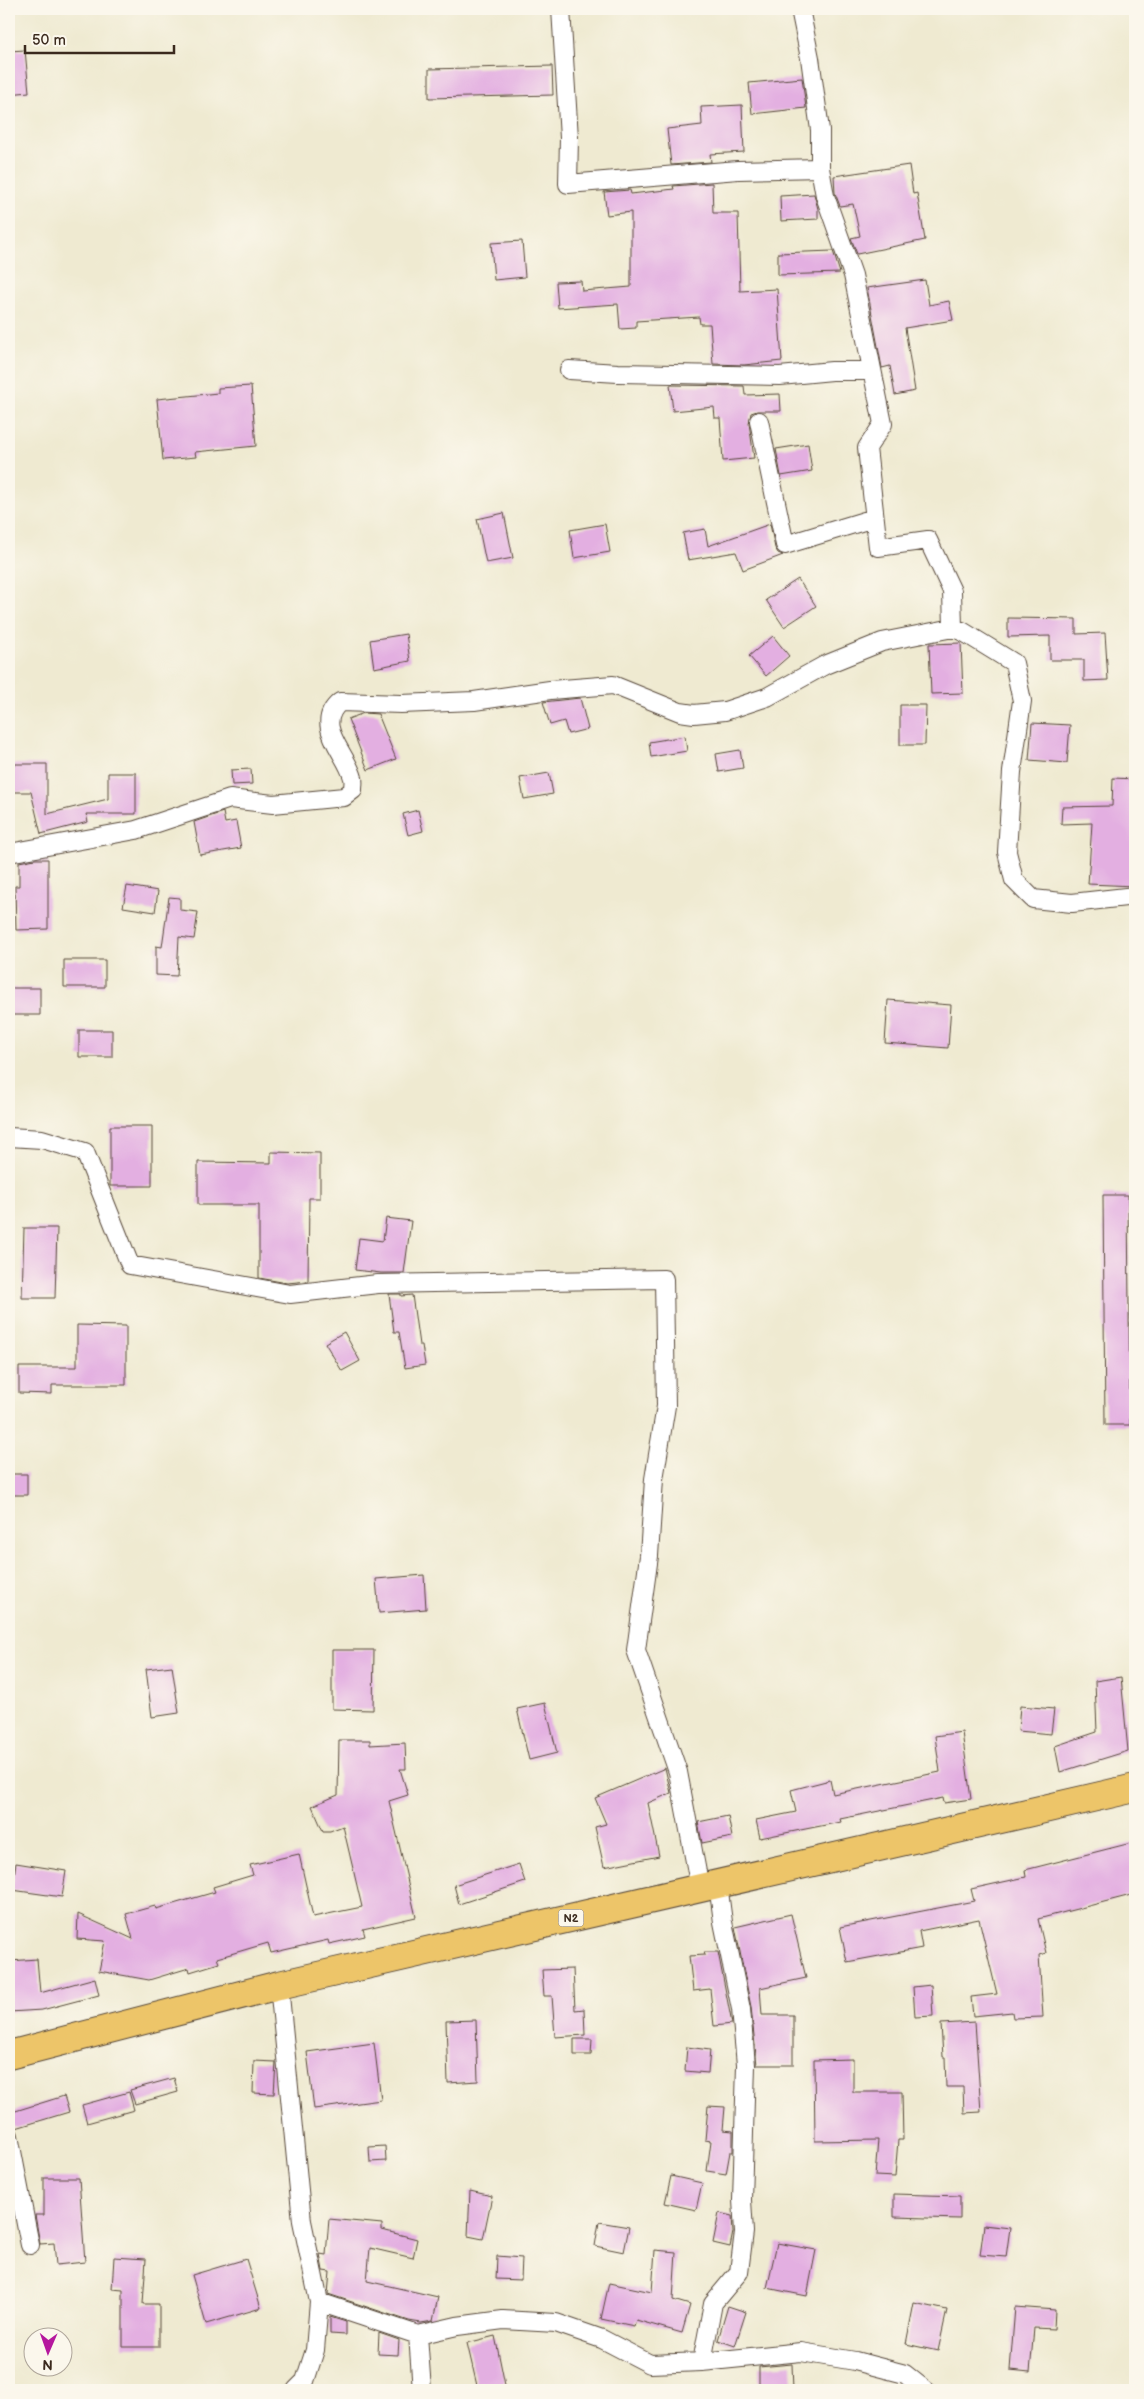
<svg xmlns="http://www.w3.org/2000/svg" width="1144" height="2399" font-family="'Balsamiq Sans',sans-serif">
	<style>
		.building { fill: #e3afe1 }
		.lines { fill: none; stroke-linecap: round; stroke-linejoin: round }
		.minor-casing { stroke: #564739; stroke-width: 20 }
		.trunk-casing { stroke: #564739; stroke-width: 30 }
		.minor { stroke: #fff; stroke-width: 18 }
		.trunk { stroke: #edc569; stroke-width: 28 }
		.labels { text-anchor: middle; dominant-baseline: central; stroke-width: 4; stroke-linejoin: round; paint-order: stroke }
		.shield { fill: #fbf7ec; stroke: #75685c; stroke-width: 1 }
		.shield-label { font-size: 11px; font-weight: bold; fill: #3b2a1e }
	</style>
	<rect width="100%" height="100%" fill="#fbf7ec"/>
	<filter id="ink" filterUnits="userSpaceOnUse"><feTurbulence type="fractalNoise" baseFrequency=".02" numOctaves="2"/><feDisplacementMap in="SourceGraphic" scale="10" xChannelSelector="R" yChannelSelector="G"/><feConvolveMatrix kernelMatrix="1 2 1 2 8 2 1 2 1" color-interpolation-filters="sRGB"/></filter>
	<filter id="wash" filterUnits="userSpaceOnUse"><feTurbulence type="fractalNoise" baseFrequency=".0096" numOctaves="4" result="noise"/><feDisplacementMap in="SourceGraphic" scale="20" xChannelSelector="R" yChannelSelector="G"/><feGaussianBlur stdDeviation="1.12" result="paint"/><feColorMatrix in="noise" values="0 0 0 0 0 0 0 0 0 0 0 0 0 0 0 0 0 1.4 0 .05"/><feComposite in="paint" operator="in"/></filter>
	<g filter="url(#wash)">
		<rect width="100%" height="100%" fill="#efead1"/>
		<g id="blocks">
			<path class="building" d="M 25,50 L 29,92 L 9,94 L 9,51 Z
				M 552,66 L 553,95 L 429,98 L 429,69 Z
				M 802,78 L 806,108 L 752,114 L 749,83 Z
				M 742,105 L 744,152 L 710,154 L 711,162 L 671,165 L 667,129 L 702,125 L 701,107 Z
				M 909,165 L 913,194 L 917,193 L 925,240 L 857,254 L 851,238 L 860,236 L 853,204 L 840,206 L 835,193 L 834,176 Z
				M 712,183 L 713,213 L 738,213 L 740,291 L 777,289 L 782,361 L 744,365 L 713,364 L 710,324 L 700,324 L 699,317 L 636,321 L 636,328 L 620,329 L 618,304 L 558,308 L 556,282 L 581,281 L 582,291 L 631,287 L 631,212 L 607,215 L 604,192 L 630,190 L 631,194 L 674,189 L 673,186 Z
				M 814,194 L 818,209 L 818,219 L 781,221 L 780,196 Z
				M 522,241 L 525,277 L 494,280 L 491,243 Z
				M 833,251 L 840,273 L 778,275 L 778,253 Z
				M 925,280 L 929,305 L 949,301 L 953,320 L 905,328 L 915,391 L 895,395 L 890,366 L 882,368 L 867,288 Z
				M 670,385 L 744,386 L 745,395 L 780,394 L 781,411 L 757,411 L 751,413 L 749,423 L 754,458 L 723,461 L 720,418 L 715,418 L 714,407 L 673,411 Z
				M 251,386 L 256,446 L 195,452 L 196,457 L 163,460 L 157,399 L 218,393 L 218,388 Z
				M 808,444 L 812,471 L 781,476 L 776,449 Z
				M 504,513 L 513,558 L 486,563 L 477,519 Z
				M 605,524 L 610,552 L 574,558 L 570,530 Z
				M 770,524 L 775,548 L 778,553 L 783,555 L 743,570 L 736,552 L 688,560 L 683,533 L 705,529 L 708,546 Z
				M 798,579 L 816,606 L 784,627 L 766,600 Z
				M 1008,618 L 1076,619 L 1076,634 L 1105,633 L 1108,680 L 1084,681 L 1084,660 L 1050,660 L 1050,636 L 1008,637 Z
				M 406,634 L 410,661 L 374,668 L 370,640 Z
				M 773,636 L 789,656 L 766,676 L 749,656 Z
				M 961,643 L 963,693 L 931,694 L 929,644 Z
				M 580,698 L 588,729 L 568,734 L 564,721 L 550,725 L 543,702 Z
				M 900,705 L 926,705 L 925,745 L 900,745 Z
				M 364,713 L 378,714 L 396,759 L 368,770 L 348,719 Z
				M 1032,723 L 1070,725 L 1067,763 L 1029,760 Z
				M 685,736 L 687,751 L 651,757 L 649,742 Z
				M 740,750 L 743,768 L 719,772 L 716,754 Z
				M 9,764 L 47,764 L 47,814 L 108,799 L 108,773 L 136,773 L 136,814 L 86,814 L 88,822 L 41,834 L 31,792 L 9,792 Z
				M 251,769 L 252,784 L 232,785 L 231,770 Z
				M 549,773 L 553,794 L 524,799 L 520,778 Z
				M 1113,778 L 1135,779 L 1135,886 L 1088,884 L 1092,823 L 1061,824 L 1062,807 L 1112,806 Z
				M 418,810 L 423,831 L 408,835 L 403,814 Z
				M 223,812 L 225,823 L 236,821 L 241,848 L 200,855 L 194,822 Z
				M 35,859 L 48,859 L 48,929 L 16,930 L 15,886 L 19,886 L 19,862 Z
				M 127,886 L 158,891 L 155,912 L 123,907 Z
				M 169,897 L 180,898 L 180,910 L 198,912 L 194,939 L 179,937 L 177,976 L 156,975 L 156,946 L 162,947 Z
				M 64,960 L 105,960 L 105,987 L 64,987 Z
				M 9,988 L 40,988 L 40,1015 L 9,1015 Z
				M 888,1000 L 951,1005 L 948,1048 L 885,1043 Z
				M 79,1030 L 112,1030 L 112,1057 L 79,1057 Z
				M 110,1126 L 152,1126 L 152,1186 L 110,1186 Z
				M 271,1152 L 320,1153 L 320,1198 L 309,1198 L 308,1281 L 287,1283 L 259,1278 L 259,1205 L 198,1205 L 198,1162 L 271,1163 Z
				M 1103,1195 L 1128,1195 L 1130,1425 L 1105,1425 Z
				M 386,1218 L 411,1221 L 404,1273 L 381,1273 L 355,1270 L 359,1238 L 383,1241 Z
				M 24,1228 L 57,1228 L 55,1298 L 22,1298 Z
				M 389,1294 L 401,1294 L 401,1296 L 412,1295 L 419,1345 L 422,1345 L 425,1365 L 405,1368 L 399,1332 L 394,1332 Z
				M 77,1325 L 126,1326 L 126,1385 L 52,1385 L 52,1394 L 19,1393 L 19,1367 L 77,1367 Z
				M 344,1332 L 360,1361 L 342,1371 L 325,1343 Z
				M 9,1474 L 27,1474 L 27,1495 L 9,1495 Z
				M 424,1575 L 426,1609 L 379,1613 L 376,1579 Z
				M 332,1650 L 374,1650 L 373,1710 L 332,1709 Z
				M 172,1666 L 179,1713 L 152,1717 L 146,1669 Z
				M 1121,1677 L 1128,1751 L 1060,1772 L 1055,1746 L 1097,1732 L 1095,1681 Z
				M 545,1703 L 557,1753 L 529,1760 L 517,1709 Z
				M 1020,1706 L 1054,1709 L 1051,1734 L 1018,1731 Z
				M 962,1732 L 971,1799 L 944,1803 L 943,1798 L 840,1819 L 841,1822 L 760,1838 L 756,1820 L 796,1812 L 791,1790 L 830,1780 L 833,1794 L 940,1772 L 935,1736 Z
				M 339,1740 L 370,1740 L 370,1745 L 405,1743 L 406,1769 L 400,1769 L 408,1795 L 389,1801 L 416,1917 L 363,1929 L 365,1936 L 329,1944 L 328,1940 L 271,1953 L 268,1943 L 217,1958 L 219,1963 L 190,1972 L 189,1968 L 149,1980 L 99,1971 L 105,1941 L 77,1939 L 78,1914 L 133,1939 L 126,1914 L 155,1906 L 156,1909 L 215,1892 L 213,1887 L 253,1875 L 250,1865 L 299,1854 L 313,1917 L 362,1907 L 343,1826 L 330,1831 L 323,1831 L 312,1806 L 338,1795 Z
				M 665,1768 L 671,1793 L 648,1803 L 659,1856 L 604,1867 L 595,1827 L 606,1824 L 595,1798 Z
				M 728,1816 L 732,1837 L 702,1843 L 698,1822 Z
				M 1135,1842 L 1135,1894 L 1038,1919 L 1046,1953 L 1039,1955 L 1043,2017 L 1013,2018 L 1012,2012 L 973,2016 L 971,1997 L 997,1994 L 979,1919 L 919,1931 L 922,1948 L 847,1962 L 840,1927 L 974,1901 L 971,1889 L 1026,1877 L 1025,1870 Z
				M 16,1863 L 66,1871 L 62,1897 L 12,1890 Z
				M 519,1864 L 525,1882 L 459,1904 L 454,1885 Z
				M 791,1914 L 806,1978 L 760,1988 L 762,2015 L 793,2015 L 793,2065 L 757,2065 L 751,2007 L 735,1927 Z
				M 704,1952 L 718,1952 L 732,2024 L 714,2026 L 710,1989 L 693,1991 L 689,1956 L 705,1955 Z
				M 37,1959 L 40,1993 L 95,1978 L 99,1995 L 42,2010 L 9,2012 L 9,1979 L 11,1979 L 10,1961 Z
				M 573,1969 L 575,2010 L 584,2009 L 585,2035 L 555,2037 L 552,1996 L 544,1996 L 542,1970 Z
				M 931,1985 L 933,2016 L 915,2017 L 913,1987 Z
				M 476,2020 L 478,2081 L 448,2083 L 446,2021 Z
				M 975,2022 L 981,2112 L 964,2113 L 963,2087 L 946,2087 L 945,2057 L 943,2057 L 941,2024 Z
				M 574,2039 L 592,2039 L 591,2055 L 574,2055 Z
				M 374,2043 L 381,2100 L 314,2109 L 307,2052 Z
				M 687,2047 L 710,2050 L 708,2073 L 685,2071 Z
				M 853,2059 L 853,2092 L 902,2092 L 903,2140 L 898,2140 L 895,2177 L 875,2176 L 878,2140 L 815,2141 L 814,2060 Z
				M 254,2061 L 276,2062 L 274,2094 L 253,2093 Z
				M 174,2078 L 178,2092 L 135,2104 L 130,2090 Z
				M 129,2092 L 134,2110 L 87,2123 L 82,2105 Z
				M 64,2096 L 69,2112 L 16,2128 L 13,2126 L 9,2113 Z
				M 708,2106 L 725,2107 L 723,2130 L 733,2131 L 733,2152 L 730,2152 L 726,2174 L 707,2171 L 711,2141 L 705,2140 Z
				M 385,2146 L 386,2161 L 370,2162 L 369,2147 Z
				M 671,2176 L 702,2183 L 696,2210 L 665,2203 Z
				M 44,2178 L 79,2178 L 85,2262 L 56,2265 L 54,2243 L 40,2244 L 35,2215 L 44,2215 Z
				M 470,2191 L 492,2196 L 483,2239 L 468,2236 Z
				M 894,2194 L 960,2196 L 960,2219 L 894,2217 Z
				M 719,2213 L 732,2216 L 733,2232 L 730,2247 L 713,2243 Z
				M 329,2219 L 382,2224 L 382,2230 L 417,2239 L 413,2258 L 370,2248 L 367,2281 L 438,2297 L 433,2321 L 421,2323 L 409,2321 L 328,2294 L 330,2272 L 323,2271 L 320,2254 L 326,2255 Z
				M 599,2222 L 629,2227 L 624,2252 L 595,2246 Z
				M 984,2225 L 1010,2228 L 1006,2257 L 980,2255 Z
				M 777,2243 L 816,2250 L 807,2296 L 767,2288 Z
				M 655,2250 L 676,2252 L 673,2300 L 690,2305 L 682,2333 L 636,2320 L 634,2326 L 601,2319 L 609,2283 L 652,2292 Z
				M 497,2256 L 522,2258 L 521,2280 L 496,2279 Z
				M 114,2257 L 146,2259 L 143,2304 L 159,2304 L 159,2347 L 123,2347 L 123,2290 L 112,2289 Z
				M 246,2259 L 261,2308 L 206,2324 L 192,2275 Z
				M 914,2303 L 947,2310 L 938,2351 L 906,2344 Z
				M 728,2306 L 746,2312 L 735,2346 L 718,2340 Z
				M 1015,2307 L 1055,2310 L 1054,2329 L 1034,2328 L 1030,2372 L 1010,2370 Z
				M 330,2317 L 346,2322 L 346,2335 L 330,2334 Z
				M 379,2333 L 399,2340 L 398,2355 L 378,2354 Z
				M 495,2336 L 506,2390 L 478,2390 L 467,2343 Z
				M 792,2364 L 793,2390 L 759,2390 L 759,2367 Z"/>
		</g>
	</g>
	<g filter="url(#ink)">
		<use href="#blocks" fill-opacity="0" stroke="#564739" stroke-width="1"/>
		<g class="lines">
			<defs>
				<path id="minor" d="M 561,9 L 569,138 L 568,184 L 738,170 L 820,168
					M 800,9 L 810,58 L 820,130 L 820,168 L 825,196 L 853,275 L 883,424 L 867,448 L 878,547 L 928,540 L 952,591 L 953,628 L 962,631 L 1014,663 L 1022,701 L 1012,772 L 1007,852 L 1014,880 L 1033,899 L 1072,903 L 1135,896
					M 569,370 L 618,373 L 780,376 L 832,371 L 872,371
					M 759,421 L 785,545 L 874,518
					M 9,853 L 136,830 L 230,799 L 273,804 L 344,797 L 353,790 C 353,786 354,781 353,778 C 347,753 312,725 340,702 L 401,704 L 474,701 L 550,690 L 613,685 L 680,712 L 694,714 L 725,711 L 767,697 L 825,665 L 882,642 L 953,628
					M 9,1137 L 42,1139 L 85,1152 L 130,1265 L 290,1294 L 378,1284 L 664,1279 L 666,1406 L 654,1479 L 649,1556 L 636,1650 L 678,1772 L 700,1888
					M 279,1985 L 302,2221 L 319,2302 L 315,2350 L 305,2381 L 296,2390
					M 9,2136 L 30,2245
					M 319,2302 L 418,2335 L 422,2390
					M 418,2335 L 457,2326 L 503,2320 L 556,2323 L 602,2339 L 650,2364 L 702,2362 L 801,2352 L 855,2361 L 905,2374 L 925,2390
					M 702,2362 L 713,2303 L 739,2272 L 744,2232 L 742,2200 L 746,2065 L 741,2009 L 723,1922 L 718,1884"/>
				<path id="trunk" d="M 9,2055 L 279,1985 L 1135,1788"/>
			</defs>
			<use href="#minor" class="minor-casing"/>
			<use href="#trunk" class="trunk-casing"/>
			<use href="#minor" class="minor"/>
			<use href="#trunk" class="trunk"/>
		</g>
	</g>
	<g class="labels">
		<rect class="shield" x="558.5" y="1909.5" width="25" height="17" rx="4"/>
		<g class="shield-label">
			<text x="571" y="1918">N2</text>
		</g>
	</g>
	<rect width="1144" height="2399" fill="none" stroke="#fbf7ec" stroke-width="30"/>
	<g transform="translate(48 2352) rotate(182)"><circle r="24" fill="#fbf7ec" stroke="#aea59a"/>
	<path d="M0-4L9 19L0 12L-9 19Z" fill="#b5179e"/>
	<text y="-8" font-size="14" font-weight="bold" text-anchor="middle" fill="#3b2a1e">N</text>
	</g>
	<path d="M25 45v8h149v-8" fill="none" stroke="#3b2a1e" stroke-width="2.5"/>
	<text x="32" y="45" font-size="15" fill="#3b2a1e" stroke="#fbf7ec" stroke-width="4" paint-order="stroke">50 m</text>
</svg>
